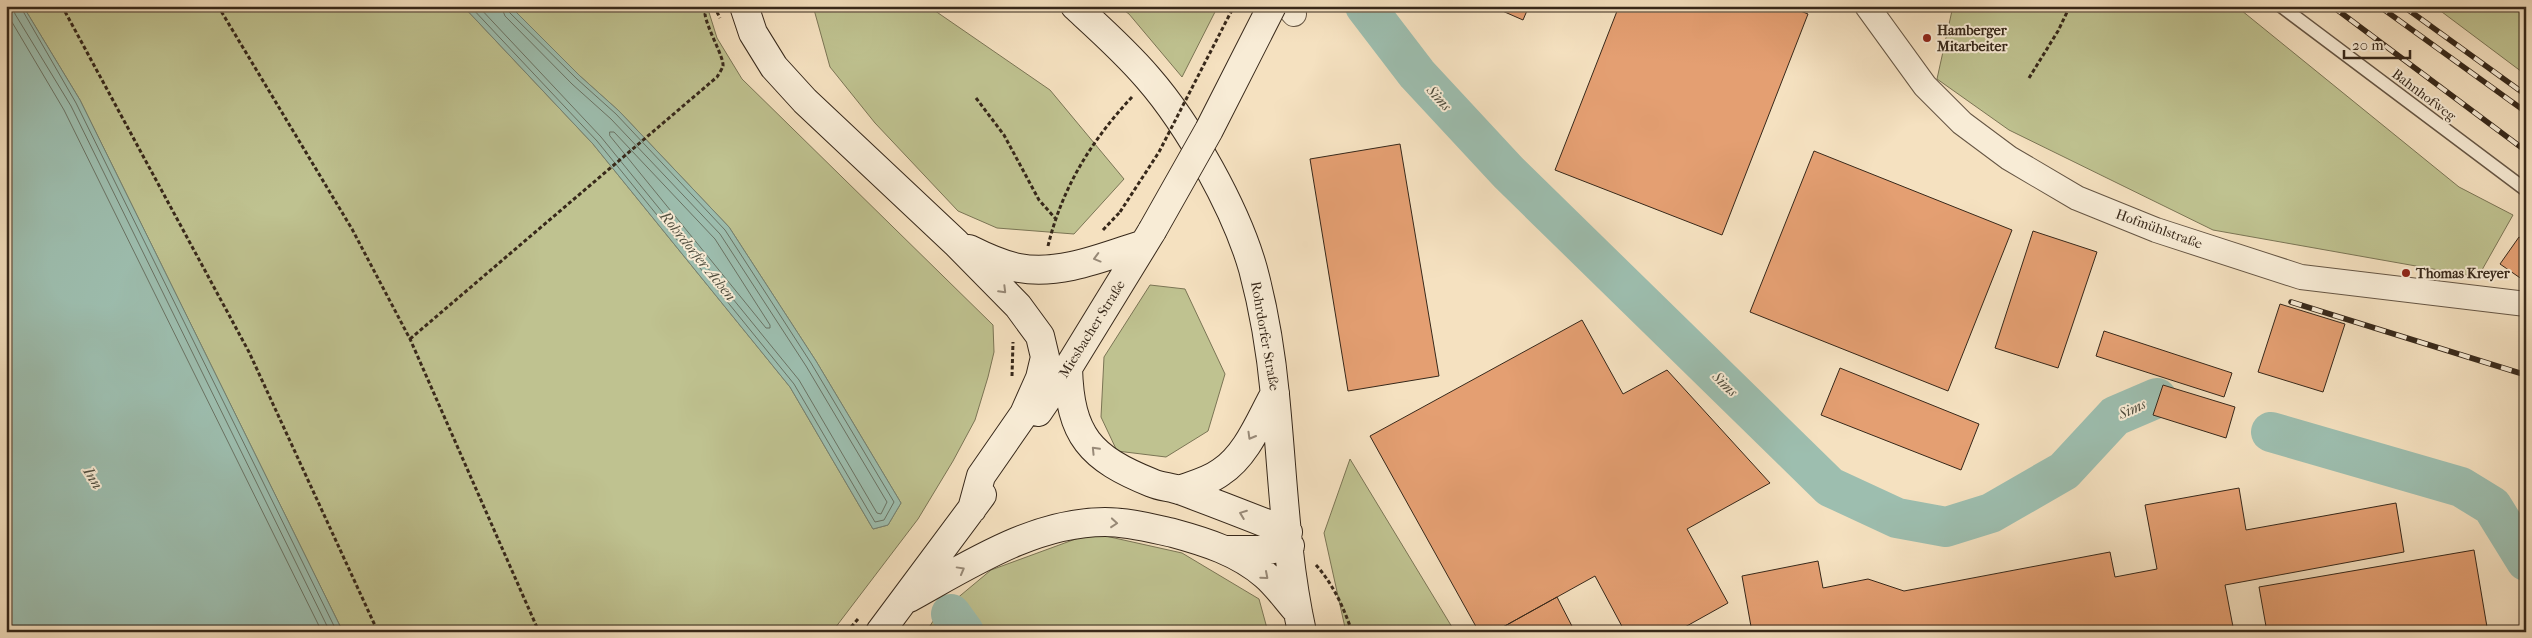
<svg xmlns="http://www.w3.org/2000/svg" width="2532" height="638" font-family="'IM FELL French Canon',serif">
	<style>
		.green { fill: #bfc290; stroke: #7b7555 }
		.water { fill: #9dbeaf; stroke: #748273 }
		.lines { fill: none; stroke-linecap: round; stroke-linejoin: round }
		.shore { stroke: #6a7364; stroke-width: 1 }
		.river { stroke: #9dbeaf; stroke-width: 40 }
		.building { fill: #e49f72; stroke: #37281a }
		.lane-casing { stroke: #665644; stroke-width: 15 }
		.street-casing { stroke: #665644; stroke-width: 26 }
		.secondary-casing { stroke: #37281a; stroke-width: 30 }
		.path { stroke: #37281a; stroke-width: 3; stroke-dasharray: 4 2.5; stroke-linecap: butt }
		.lane { stroke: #f8ecd6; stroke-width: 12 }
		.street { stroke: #f8ecd6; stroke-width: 24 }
		.secondary { stroke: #f8ecd6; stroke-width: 28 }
		.rail-casing { stroke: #37281a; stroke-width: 5.5 }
		.rail { stroke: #f8ecd6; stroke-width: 4; stroke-dasharray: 11; stroke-linecap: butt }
		.secondary-bridge-casing { stroke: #37281a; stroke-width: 30; stroke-linecap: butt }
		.path-bridge { stroke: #37281a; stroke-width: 3; stroke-dasharray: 4 2.5; stroke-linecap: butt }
		.secondary-bridge { stroke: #f8ecd6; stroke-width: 28 }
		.oneway { stroke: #988a78 }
		.poi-dot { fill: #8f2418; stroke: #f8ecd6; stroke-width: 2 }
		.labels { text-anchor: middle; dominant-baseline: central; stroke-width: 4; stroke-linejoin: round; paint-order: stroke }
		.poi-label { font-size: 14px; font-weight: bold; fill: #37281a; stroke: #f8ecd6; text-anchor: start }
		.street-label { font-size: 14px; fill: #37281a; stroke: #f8ecd6 }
		.water-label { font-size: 15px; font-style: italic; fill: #504e3f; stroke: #f8ecd6 }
	</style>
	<rect width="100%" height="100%" fill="#f5e1c0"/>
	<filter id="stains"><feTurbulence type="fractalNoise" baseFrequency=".004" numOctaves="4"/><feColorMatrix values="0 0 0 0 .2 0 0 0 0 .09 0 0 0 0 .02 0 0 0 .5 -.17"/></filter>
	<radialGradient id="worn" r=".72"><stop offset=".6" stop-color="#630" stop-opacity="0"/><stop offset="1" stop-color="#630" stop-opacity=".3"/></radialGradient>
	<path class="green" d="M 23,6 L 463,6 L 593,144 L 790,387 L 873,529 L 888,525 L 901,503 L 816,361 L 729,227 L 619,111 L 580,76 L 510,6 L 707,6 L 717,38 L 742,79 L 993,325 L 994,352 L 988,377 L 975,420 L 953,461 L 918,519 L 832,632 L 343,632 L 80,100 Z
		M 813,6 L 928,6 L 1050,90 L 1124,179 L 1074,234 L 997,228 L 958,211 L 875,123 L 830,67 Z
		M 1118,6 L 1218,6 L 1182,77 L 1129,14 Z
		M 1953,6 L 2236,6 L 2459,187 L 2513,215 L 2478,277 L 2213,230 L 2009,130 L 1937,79 Z
		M 2434,6 L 2526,6 L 2526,75 Z
		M 1150,285 L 1185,289 L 1225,374 L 1208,431 L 1166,457 L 1117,451 L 1101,417 L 1104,357 Z
		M 1350,459 L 1455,632 L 1346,632 L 1324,533 Z
		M 1092,533 L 1182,553 L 1259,599 L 1268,632 L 926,632 L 937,615 L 991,570 Z"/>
	<path class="water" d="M 6,6 L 23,6 L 80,100 L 343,632 L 9,632 L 6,626 Z
		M 463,6 L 510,6 L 580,76 L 619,111 L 729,227 L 816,361 L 901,503 L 888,525 L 873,529 L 790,387 L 593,144 Z"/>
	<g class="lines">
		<path class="shore" d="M 13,6 L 15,14 L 71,106 L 330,632
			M 20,6 L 76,103 L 337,632
			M 470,6 L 597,141 L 794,384 L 875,522 L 884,520 L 894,502 L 811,363 L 725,230 L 616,114 L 577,79 L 509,12 L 507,6
			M 478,6 L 601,137 L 799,380 L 877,513 L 881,514 L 887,502 L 806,366 L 720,234 L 611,119 L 572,84 L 505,16 L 501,6
			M 6,12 L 64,110 L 322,632
			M 610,132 L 614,132 L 715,239 L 770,325 L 770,328 L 766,328 L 610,136 Z"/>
		<path class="river" d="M 1365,6 L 1417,74 L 1508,172 L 1830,487 L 1897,518 L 1946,527 L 1991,513 L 2064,471 L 2115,416 L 2157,398
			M 2271,432 L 2461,487 L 2492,506 L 2526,561
			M 951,614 L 964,632"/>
	</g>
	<path class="building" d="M 1491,6 L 1529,6 L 1523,20 Z
		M 1619,6 L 1788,6 L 1808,14 L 1722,235 L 1555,170 Z
		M 1400,144 L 1439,376 L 1348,391 L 1310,159 Z
		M 1814,151 L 2012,230 L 1948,391 L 1750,312 Z
		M 2033,231 L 2097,252 L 2058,368 L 1995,348 Z
		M 2519,237 L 2526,241 L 2526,282 L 2500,264 Z
		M 2280,304 L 2345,324 L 2323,392 L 2258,372 Z
		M 1582,320 L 1623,394 L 1667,370 L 1770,483 L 1687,529 L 1728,603 L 1676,632 L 1625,632 L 1595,576 L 1494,632 L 1479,632 L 1370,436 Z
		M 2104,331 L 2232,373 L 2224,397 L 2096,356 Z
		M 1840,368 L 1979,424 L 1961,470 L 1821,415 Z
		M 2163,385 L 2235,407 L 2226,438 L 2153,415 Z
		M 2239,488 L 2246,530 L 2396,503 L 2404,552 L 2225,585 L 2234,632 L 1752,632 L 1742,576 L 1818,561 L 1823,588 L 1868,579 L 1904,591 L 2110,552 L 2115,577 L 2157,569 L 2145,505 Z
		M 2474,550 L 2487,627 L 2456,632 L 2267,632 L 2259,587 Z
		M 1557,597 L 1575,632 L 1494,632 Z"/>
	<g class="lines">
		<defs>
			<path id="lane" d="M 2281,6 L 2526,190"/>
			<path id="street" d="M 1287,6 L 1294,14
				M 1867,6 L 1925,86 L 1962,123 L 2009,158 L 2077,198 L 2156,230 L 2301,277 L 2526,304"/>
			<path id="secondary" d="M 744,6 L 753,33 L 774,67 L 805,101 L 956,243 L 1018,306 L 1040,336 L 1045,357 L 1040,378 L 1024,414 L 981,476 L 972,509
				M 1075,6 C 1100,29 1126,52 1148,78 C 1189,125 1236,209 1253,269 C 1264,310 1271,353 1275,395 C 1283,474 1285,555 1302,632
				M 969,249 C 985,257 1002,265 1019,268 C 1060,276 1106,256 1144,244
				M 1068,368 C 1070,436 1090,458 1152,483 C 1161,487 1172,487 1182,491 C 1217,504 1253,518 1288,532
				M 1038,412 L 1068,368 L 1152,231
				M 1179,490 C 1193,485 1209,481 1221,472 C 1247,455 1260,420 1275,393
				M 1228,550 L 1268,550 L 1290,546
				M 909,598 C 969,565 1034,522 1105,522 C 1128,522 1150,528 1173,533 C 1206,542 1238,552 1265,575 C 1277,585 1287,600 1298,612
				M 880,632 L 982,495"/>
		</defs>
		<use href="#lane" class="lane-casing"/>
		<use href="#street" class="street-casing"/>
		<use href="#secondary" class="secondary-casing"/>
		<path class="path" d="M 62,6 L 249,352 L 378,632
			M 218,6 L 352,229 L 410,339 L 539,632
			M 714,6 L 720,18
			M 2029,78 L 2058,31 L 2070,6
			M 976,98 L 1004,135 L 1039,200 L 1055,218
			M 1103,230 L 1120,212
			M 1048,246 C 1062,188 1091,141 1132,97
			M 410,339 L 717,77 C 719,74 722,69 723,66 C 724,57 707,29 705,14 L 710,6
			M 1012,376 L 1013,342
			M 1316,565 C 1333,584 1344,608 1352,632
			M 847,632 L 858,619"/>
		<use href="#lane" class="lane"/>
		<use href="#street" class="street"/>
		<use href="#secondary" class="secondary"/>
		<defs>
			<path id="rail" d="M 2332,6 L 2526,151
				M 2379,6 L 2526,112
				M 2403,6 L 2526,95
				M 2291,302 L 2526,375"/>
		</defs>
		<use href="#rail" class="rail-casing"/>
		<use href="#rail" class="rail"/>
		<defs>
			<path id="secondary-bridge" d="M 1152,231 L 1209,130 L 1272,6"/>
		</defs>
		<use href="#secondary-bridge" class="secondary-bridge-casing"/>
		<path class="path-bridge" d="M 1120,212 L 1159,152 L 1234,6"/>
		<use href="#secondary-bridge" class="secondary-bridge"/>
	</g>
	<defs><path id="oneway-chevron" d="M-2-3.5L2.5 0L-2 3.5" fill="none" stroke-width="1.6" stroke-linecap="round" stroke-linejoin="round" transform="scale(1.25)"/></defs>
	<g class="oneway">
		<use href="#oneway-chevron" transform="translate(1097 258) rotate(165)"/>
		<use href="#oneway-chevron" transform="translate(1003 290) rotate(45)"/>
		<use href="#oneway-chevron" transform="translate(1251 436) rotate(120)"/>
		<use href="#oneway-chevron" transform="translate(1095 450) rotate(-134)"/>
		<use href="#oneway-chevron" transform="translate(1243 514) rotate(-159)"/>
		<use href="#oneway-chevron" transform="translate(1114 523) rotate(5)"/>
		<use href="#oneway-chevron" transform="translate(961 570) rotate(-29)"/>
		<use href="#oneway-chevron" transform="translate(1265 576) rotate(41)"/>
	</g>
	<g class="poi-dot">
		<circle cx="1927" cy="38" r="5"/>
		<circle cx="2406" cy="273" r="5"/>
	</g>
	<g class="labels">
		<g class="poi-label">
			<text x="1937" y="30">Hamberger<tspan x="1937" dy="16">Mitarbeiter</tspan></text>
			<text x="2416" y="273">Thomas Kreyer</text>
		</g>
		<g class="street-label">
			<text transform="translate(2424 95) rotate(37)">Bahnhofweg</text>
			<text transform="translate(2159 229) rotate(20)">Hofmühlstraße</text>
			<text transform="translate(1092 329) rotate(-58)">Miesbacher Straße</text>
			<text transform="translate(1265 336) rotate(80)">Rohrdorfer Straße</text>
		</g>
		<g class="water-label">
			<text transform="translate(1439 98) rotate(47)">Sims</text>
			<text transform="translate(698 256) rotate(51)">Rohrdorfer Achen</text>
			<text transform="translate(1725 384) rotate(44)">Sims</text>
			<text transform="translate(2132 409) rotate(-25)">Sims</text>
			<text transform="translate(93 478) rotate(59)">Inn</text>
		</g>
	</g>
	<rect width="2532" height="638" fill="none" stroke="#f5e1c0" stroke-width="25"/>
	<rect x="8" y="8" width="2517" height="623" fill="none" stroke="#37281a" stroke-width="2.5"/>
	<rect x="12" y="12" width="2507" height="613" fill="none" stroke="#37281a"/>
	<path d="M2344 50v8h66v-8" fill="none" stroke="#37281a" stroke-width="2.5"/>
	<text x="2352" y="50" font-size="15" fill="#37281a" stroke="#f8ecd6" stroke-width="4" paint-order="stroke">20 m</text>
	<rect width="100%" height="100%" filter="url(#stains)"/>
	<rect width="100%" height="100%" fill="url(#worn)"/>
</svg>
